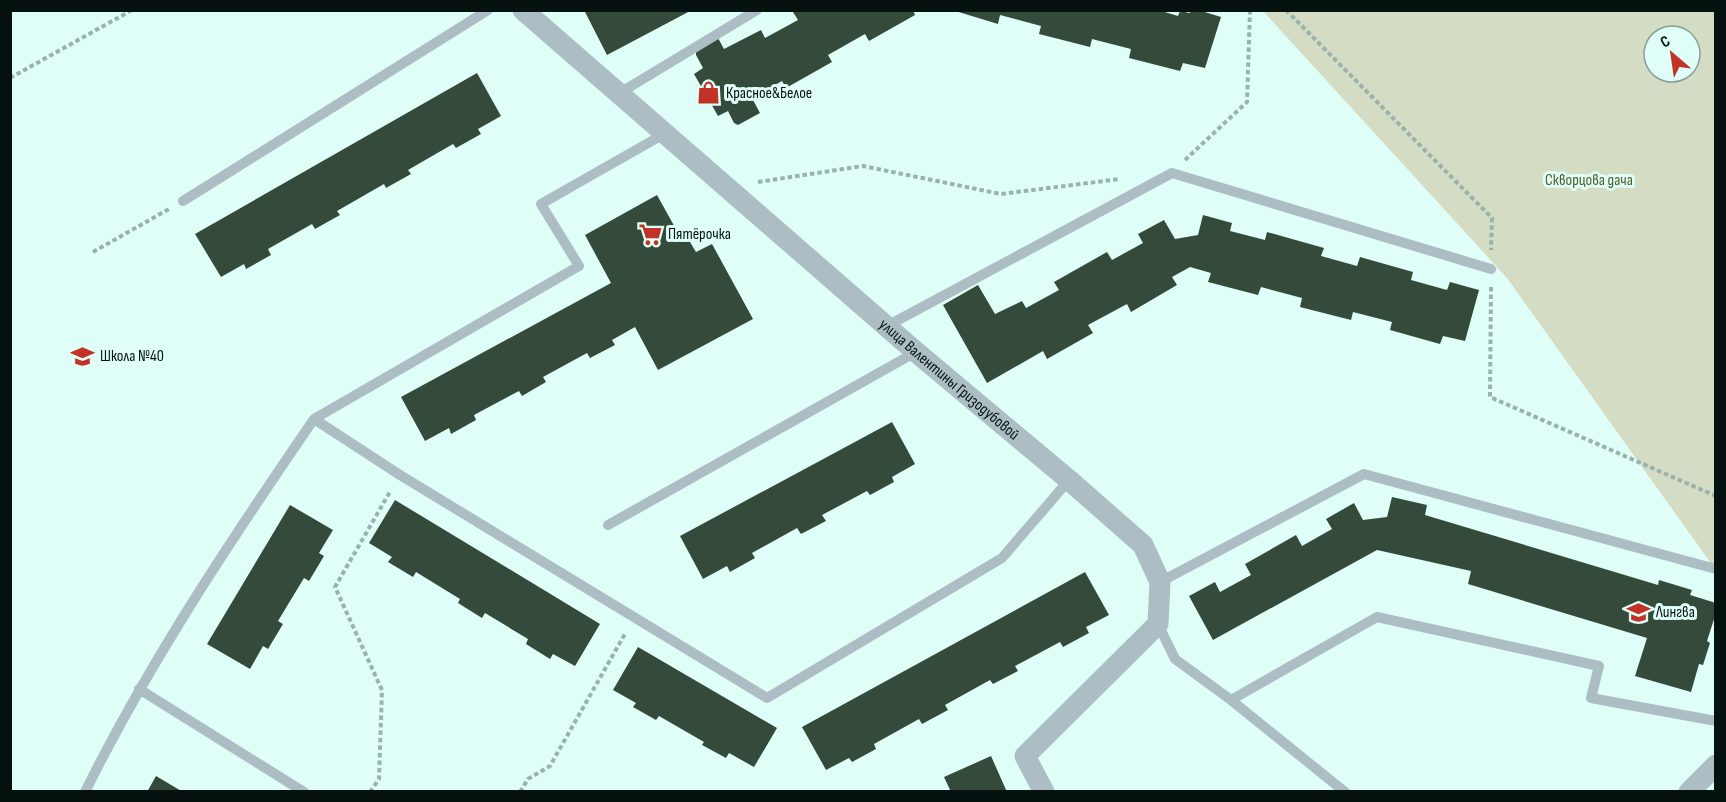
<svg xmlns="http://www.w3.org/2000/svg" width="1726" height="802" font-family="'Sofia Sans Condensed',sans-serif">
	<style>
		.green { fill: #d4dcc3; fill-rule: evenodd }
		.building { fill: #344b3b }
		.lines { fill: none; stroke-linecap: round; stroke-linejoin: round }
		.path { stroke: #99b2ad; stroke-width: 4; stroke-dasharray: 4.5 3; stroke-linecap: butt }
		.lane { stroke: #acbec3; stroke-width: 10 }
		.street { stroke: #acbec3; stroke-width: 21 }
		.labels { text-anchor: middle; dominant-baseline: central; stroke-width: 6; stroke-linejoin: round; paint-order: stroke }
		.poi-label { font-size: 16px; fill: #051210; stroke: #dffef8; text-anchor: start }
		.park-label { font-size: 16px; fill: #515f2b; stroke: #dffef8 }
		.street-label { font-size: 16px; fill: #051210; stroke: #dffef8 }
	</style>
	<rect width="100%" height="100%" fill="#dffef8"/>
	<path class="green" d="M 1263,11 L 1715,11 L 1715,569 L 1507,278 ZM 1654,36 L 1690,36 L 1690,72 L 1654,72 Z"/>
	<path class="building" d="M 584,10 L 692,10 L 607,55 Z
		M 796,10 L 913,10 L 915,15 L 869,41 L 865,34 L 828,55 L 832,62 L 786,88 L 782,81 L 752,98 L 760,113 L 738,125 L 734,123 L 728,111 L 718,116 L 694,74 L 703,68 L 696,55 L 696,51 L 718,38 L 724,49 L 761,30 L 765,38 L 798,20 L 793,12 Z
		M 952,10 L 1158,10 L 1178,16 L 1180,11 L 1190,13 L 1191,10 L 1198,10 L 1221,17 L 1205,68 L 1183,63 L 1180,71 L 1129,58 L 1131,49 L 1092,39 L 1090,47 L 1039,34 L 1041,26 L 1000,15 L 998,24 Z
		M 477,73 L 501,116 L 478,129 L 481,134 L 456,148 L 453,144 L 408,170 L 411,174 L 386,188 L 384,184 L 337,211 L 340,215 L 315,229 L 312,224 L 268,249 L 271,255 L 246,269 L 244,264 L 221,277 L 195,234 Z
		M 657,195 L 682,240 L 687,237 L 696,252 L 712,244 L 753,319 L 658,370 L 635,327 L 612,340 L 615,345 L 590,358 L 587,353 L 543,377 L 546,382 L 522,396 L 519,391 L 474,415 L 476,420 L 451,434 L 449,428 L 425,441 L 401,397 L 611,283 L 585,235 Z
		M 1203,215 L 1232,223 L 1230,231 L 1265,240 L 1267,232 L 1324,248 L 1321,256 L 1357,266 L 1360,257 L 1413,272 L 1411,280 L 1447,290 L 1450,282 L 1479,290 L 1465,341 L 1443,336 L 1440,344 L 1390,330 L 1392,322 L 1353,312 L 1351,320 L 1300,307 L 1302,298 L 1261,287 L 1258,295 L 1208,282 L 1211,273 L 1190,267 L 1172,277 L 1177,285 L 1131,312 L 1127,304 L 1088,325 L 1093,333 L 1047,359 L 1043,351 L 987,383 L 943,305 L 978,285 L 995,314 L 1022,301 L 1026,308 L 1059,290 L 1054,282 L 1107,252 L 1112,260 L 1143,243 L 1138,234 L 1164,220 L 1175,239 L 1198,235 Z
		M 892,422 L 915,464 L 892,477 L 894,482 L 870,495 L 867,491 L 822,515 L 826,521 L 801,534 L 797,528 L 752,553 L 755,558 L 730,572 L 727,566 L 703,579 L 680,536 Z
		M 1392,497 L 1427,505 L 1425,515 L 1658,585 L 1659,580 L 1692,590 L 1690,595 L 1716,603 L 1716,613 L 1707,641 L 1710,643 L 1703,665 L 1699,664 L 1691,692 L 1635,676 L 1647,638 L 1468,584 L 1471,571 L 1377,550 L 1213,640 L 1189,596 L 1215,582 L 1220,592 L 1251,575 L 1245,564 L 1296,535 L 1302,546 L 1332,529 L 1326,519 L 1354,503 L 1363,520 L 1387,517 Z
		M 395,500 L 600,624 L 575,666 L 553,654 L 550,659 L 526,644 L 528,639 L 485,613 L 482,618 L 458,603 L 460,599 L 416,572 L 413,577 L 388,562 L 392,557 L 369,543 Z
		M 290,505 L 333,530 L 319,553 L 324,556 L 309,581 L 304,578 L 278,621 L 283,624 L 268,649 L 263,646 L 250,669 L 207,644 Z
		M 1085,572 L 1109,615 L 1086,627 L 1089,633 L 1063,647 L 1060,642 L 1015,666 L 1018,671 L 993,684 L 990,680 L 945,705 L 948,710 L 922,724 L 919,719 L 874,744 L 876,749 L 852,762 L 849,758 L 826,770 L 802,727 Z
		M 638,647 L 777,728 L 754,767 L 729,753 L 726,758 L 702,745 L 704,742 L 659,716 L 656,720 L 633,707 L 636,703 L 613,690 Z
		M 991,756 L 1007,792 L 951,792 L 944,777 Z
		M 156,776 L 183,792 L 147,792 Z"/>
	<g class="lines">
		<path class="path" d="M 1286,10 L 1492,218 L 1491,250
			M 10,78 L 132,10
			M 1185,160 L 1247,102 L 1250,10
			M 758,182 L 863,166 L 1001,194 L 1120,179
			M 93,252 L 169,209
			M 1491,287 L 1490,397 L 1716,496
			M 370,792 L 379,779 L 382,690 L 335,587 L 391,490
			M 520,792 L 528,779 L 550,766 L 626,632"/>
		<path class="lane" d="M 618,94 L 757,10
			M 664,134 L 541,204 L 579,266 L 314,419 L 400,475 L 767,698 L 1002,558 L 1069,480
			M 183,201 L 488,10
			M 887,326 L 1172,173 L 1491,269
			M 608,525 L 916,352
			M 1160,582 L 1364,474 L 1716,569
			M 1158,624 L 1175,659 L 1231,700 L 1345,792
			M 139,689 L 304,792
			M 1231,700 L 1377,617 L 1599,666 L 1591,698 L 1716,721
			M 85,792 C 150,661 231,540 314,419"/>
		<g class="street">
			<path id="s1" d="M 523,10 L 916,352 L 1069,480 L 1143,545 L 1160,582 L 1158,624 L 1025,756 L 1044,792"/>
			<path d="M 1689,792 L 1716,765"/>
		</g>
	</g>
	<defs>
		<symbol id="shop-bare" viewBox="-9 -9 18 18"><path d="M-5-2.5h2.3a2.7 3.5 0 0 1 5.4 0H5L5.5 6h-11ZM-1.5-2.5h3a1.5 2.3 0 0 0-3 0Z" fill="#c03326" stroke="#dffef8" stroke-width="2.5" paint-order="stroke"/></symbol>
		<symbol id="supermarket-bare" viewBox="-9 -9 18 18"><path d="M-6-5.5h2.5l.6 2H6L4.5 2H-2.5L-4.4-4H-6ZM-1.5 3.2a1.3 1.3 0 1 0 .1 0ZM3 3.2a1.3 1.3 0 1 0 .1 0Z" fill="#c03326" stroke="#dffef8" stroke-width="2.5" paint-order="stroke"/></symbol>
		<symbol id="school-bare" viewBox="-9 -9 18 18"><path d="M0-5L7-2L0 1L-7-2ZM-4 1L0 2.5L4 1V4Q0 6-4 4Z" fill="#c03326" stroke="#dffef8" stroke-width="2.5" paint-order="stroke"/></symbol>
	</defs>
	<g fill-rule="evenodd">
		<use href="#shop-bare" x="692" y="76" width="33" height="33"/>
		<use href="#supermarket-bare" x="634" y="218" width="33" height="33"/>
		<use href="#school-bare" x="66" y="340" width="33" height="33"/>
		<use href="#school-bare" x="1622" y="596" width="33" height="33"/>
	</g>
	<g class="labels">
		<g class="poi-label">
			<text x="726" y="93">Красное&amp;Белое</text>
			<text x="668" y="234">Пятёрочка</text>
			<text x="100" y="356">Школа №40</text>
			<text x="1656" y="612">Лингва</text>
		</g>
		<g class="park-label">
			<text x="1589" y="180">Скворцова дача</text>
		</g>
		<g class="street-label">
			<text stroke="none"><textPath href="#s1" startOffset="564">улица Валентины Гризодубовой</textPath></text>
		</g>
	</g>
	<rect width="1726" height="802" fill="none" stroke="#051210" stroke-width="24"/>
	<g transform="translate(1672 54) rotate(331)"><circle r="28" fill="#dffef8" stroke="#88a09b" stroke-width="1.5"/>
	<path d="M0-4.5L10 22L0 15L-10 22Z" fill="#c03326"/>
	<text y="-9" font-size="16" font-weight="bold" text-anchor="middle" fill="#051210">С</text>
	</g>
</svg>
